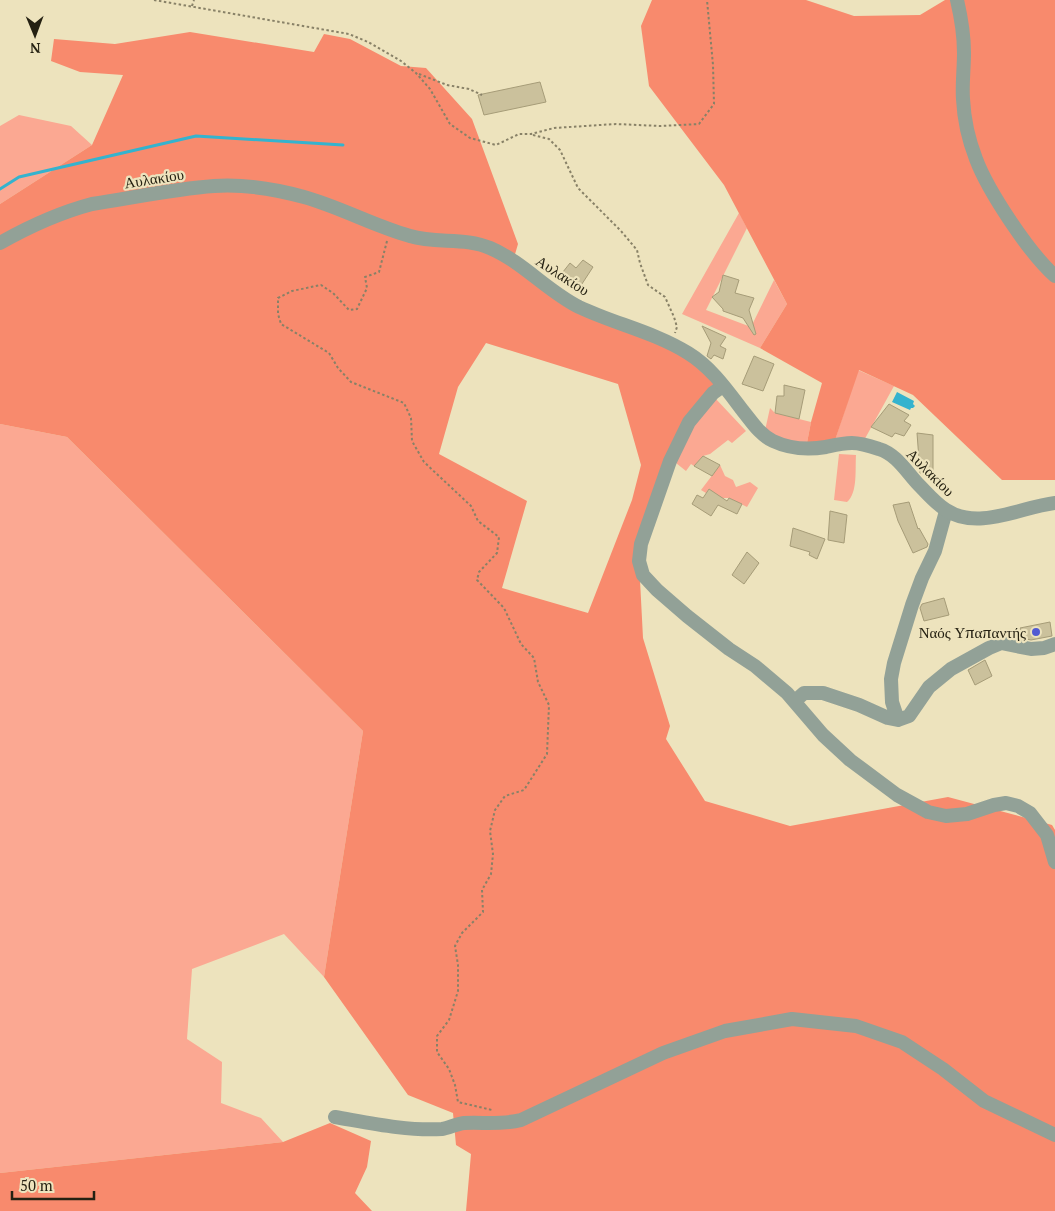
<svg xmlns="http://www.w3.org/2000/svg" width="1055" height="1211" font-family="'PT Serif',serif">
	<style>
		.green { fill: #fba892 }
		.forest { fill: #f88a6d; fill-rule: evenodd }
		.water { fill: #34b3ce }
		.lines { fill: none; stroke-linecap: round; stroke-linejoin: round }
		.stream { stroke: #34b3ce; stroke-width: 3 }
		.building { fill: #cbc19c; stroke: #a69c78 }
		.path { stroke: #888167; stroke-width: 2; stroke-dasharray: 2.5 2.5; stroke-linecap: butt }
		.minor { stroke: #92a197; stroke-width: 14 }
		.tertiary { stroke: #92a197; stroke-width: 14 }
		.poi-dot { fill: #535bd2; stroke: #ede3bd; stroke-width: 2 }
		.labels { text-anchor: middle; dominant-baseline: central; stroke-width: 4.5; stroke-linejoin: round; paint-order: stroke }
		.street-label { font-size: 15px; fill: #252112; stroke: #ede3bd }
		.poi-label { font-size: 15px; fill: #252112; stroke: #ede3bd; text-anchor: end }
	</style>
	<rect width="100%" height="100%" fill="#ede3bd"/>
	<path class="green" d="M 19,115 L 71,126 L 92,145 L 0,204 L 0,126 Z
		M 739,213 L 747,228 L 706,310 L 751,327 L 774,280 L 787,304 L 760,348 L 682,314 Z
		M 858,370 L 894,386 L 862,444 L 833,446 Z
		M 715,398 L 746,431 L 732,443 L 728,440 L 710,454 L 703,456 L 694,466 L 691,464 L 686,471 L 671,459 L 698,411 Z
		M 770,408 L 775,413 L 811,422 L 806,448 L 764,435 Z
		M 0,424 L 67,437 L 363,731 L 324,977 L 284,934 L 192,969 L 187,1039 L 222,1062 L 221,1103 L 261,1118 L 283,1142 L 0,1173 Z
		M 839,454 L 856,455 C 855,469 858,493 847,502 L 834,500 Z
		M 720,465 L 725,476 L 733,480 L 736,487 L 750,482 L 758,488 L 747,507 L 729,498 L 722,498 L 709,489 L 706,493 L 701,490 Z"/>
	<path class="forest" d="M 652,0 L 806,0 L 854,16 L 920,15 L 945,0 L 1055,0 L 1055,480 L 1002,480 L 913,395 L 859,370 L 833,446 L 806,448 L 811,422 L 822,383 L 760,348 L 787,304 L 724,185 L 649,86 L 641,26 Z
		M 190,32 L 314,52 L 324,34 L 350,39 L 401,66 L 426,68 L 472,119 L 518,244 L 513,261 L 567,302 L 690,356 L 723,386 L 689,422 L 639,561 L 643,638 L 670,726 L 666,739 L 705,801 L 790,826 L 948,797 L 1052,825 L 1055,830 L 1055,1211 L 466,1211 L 471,1154 L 456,1145 L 453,1113 L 408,1095 L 324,977 L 363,731 L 67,437 L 0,424 L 0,204 L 92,145 L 123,75 L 80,72 L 51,61 L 54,39 L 115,44 ZM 486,343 L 618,384 L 641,465 L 632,500 L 588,613 L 502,588 L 527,501 L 439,454 L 458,387 Z
		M 330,1123 L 371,1141 L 367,1167 L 355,1193 L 372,1211 L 0,1211 L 0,1173 L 283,1142 Z"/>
	<path class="water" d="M 897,392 L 914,401 L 913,404 L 915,406 L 913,408 L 911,408 L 910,410 L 892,402 Z"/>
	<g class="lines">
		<path class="stream" d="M 0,189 L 19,177 L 196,136 L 343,145"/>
	</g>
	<path class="building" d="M 540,82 L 546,102 L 484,115 L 478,95 Z
		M 583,260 L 593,267 L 578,290 L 559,277 L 570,263 L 576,268 Z
		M 723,275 L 739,280 L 735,293 L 754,298 L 749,310 L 756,334 L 754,335 L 743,318 L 723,311 L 723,309 L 712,297 L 719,292 Z
		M 702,326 L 726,337 L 720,346 L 726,349 L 723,359 L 714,355 L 711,359 L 707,356 L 711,343 Z
		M 754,356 L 774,364 L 763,391 L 742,384 Z
		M 784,385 L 805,390 L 799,419 L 775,413 L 777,396 L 784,396 Z
		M 889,404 L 909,415 L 904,421 L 911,425 L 904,436 L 895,433 L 892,437 L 871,427 Z
		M 917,433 L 933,435 L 933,472 L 920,473 Z
		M 703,456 L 720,465 L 712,476 L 694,466 Z
		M 709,489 L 727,501 L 729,498 L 742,504 L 737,514 L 718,505 L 711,516 L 692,504 L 697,495 L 703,498 Z
		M 909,502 L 918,529 L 919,528 L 928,544 L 927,547 L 913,553 L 898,521 L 893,505 Z
		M 830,511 L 847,515 L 844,543 L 828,540 Z
		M 793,528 L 825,539 L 817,559 L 809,555 L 810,552 L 790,546 Z
		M 747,552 L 759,563 L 744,584 L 732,575 Z
		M 944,598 L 949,615 L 924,621 L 920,608 L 922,604 Z
		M 1050,622 L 1052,636 L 1031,640 L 1022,638 L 1020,628 Z
		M 985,660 L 992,676 L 975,685 L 968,670 Z"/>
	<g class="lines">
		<path class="path" d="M 154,0 L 349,34 L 368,42 L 401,61 L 416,73 L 430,89 L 450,124 L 470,138 L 496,145 L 519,134 L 531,134 L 554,128 L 616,124 L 660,126 L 699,124 L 714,104 L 713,65 L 707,0
			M 192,6 L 194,0
			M 419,74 L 447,85 L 469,89 L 482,95
			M 533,135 L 549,139 L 560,150 L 578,188 L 621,231 L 637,250 L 640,263 L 648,285 L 665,297 L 674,317 L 677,327 L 675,333
			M 387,241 L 379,272 L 365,277 L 367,288 L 357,309 L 349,310 L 333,293 L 321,285 L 292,291 L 278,298 L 278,314 L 281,324 L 329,353 L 338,368 L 351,382 L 404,403 L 411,418 L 412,441 L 424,462 L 471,506 L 478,521 L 499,537 L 497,553 L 479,572 L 477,580 L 504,608 L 521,644 L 534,658 L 538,682 L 549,705 L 547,754 L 524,790 L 505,796 L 495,810 L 490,831 L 493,854 L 491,874 L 482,890 L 483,912 L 462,933 L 455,946 L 458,965 L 458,991 L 449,1020 L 437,1036 L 437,1052 L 449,1069 L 455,1085 L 458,1102 L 492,1110"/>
		<path class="minor" d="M 957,0 C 961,17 964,36 964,53 C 964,68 962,84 963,99 C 964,119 969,141 976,159 C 988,191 1029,253 1055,276
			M 723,386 L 713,393 L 689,422 L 670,461 L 641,544 L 639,561 L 643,575 L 657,590 L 687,616 L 729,649 L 755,666 L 787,693 L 823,735 L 850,760 L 897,795 L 928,812 L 946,816 L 967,814 L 994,805 L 1006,803 L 1018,806 L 1030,813 L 1047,835 L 1055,862
			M 795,701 L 804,693 L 823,693 L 859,705 L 888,718 L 898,720 L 909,716 L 929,687 L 951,669 L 989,648 L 1001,643 L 1031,649 L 1044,648 L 1055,644
			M 898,720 L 892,702 L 891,679 L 894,663 L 912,605 L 922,578 L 935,551 L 946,511
			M 335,1117 C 370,1123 406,1131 442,1129 C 449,1128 456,1124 464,1123 C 483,1122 502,1125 521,1120 L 663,1053 L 725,1031 L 792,1019 L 856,1026 L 902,1042 L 943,1069 L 984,1101 L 1055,1135"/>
		<path class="tertiary" d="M 0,243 C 30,226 58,213 92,204 C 132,198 173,189 214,186 C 244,184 275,189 304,197 C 340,207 374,226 410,236 C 436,244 465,237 490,248 C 523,262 547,291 579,307 C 615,324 654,332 688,353 C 711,367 727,390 743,411 C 752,422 760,435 773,441 C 790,449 808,450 826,447 C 835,445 843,443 852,443 C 861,443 870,446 879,449 C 896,454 906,471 918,484 C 927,493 935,503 946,510 C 978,531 1021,507 1055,503"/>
	</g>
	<circle class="poi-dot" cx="1036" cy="632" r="5"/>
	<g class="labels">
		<g class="street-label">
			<text transform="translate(154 178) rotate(-9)">Αυλακίου</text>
			<text transform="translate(563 275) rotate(33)">Αυλακίου</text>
			<text transform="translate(931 472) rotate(45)">Αυλακίου</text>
		</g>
		<g class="poi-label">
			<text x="1026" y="632">Ναός Υπαπαντής</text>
		</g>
	</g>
	<g transform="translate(35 35) rotate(179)" stroke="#ede3bd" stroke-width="4" paint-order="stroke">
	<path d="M0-4L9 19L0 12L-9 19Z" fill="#252112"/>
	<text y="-8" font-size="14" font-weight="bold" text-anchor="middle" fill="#252112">N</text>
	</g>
	<path d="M12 1191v8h82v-8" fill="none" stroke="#252112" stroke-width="2.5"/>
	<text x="20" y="1191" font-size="15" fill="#252112" stroke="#ede3bd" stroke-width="4" paint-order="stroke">50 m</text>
</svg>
